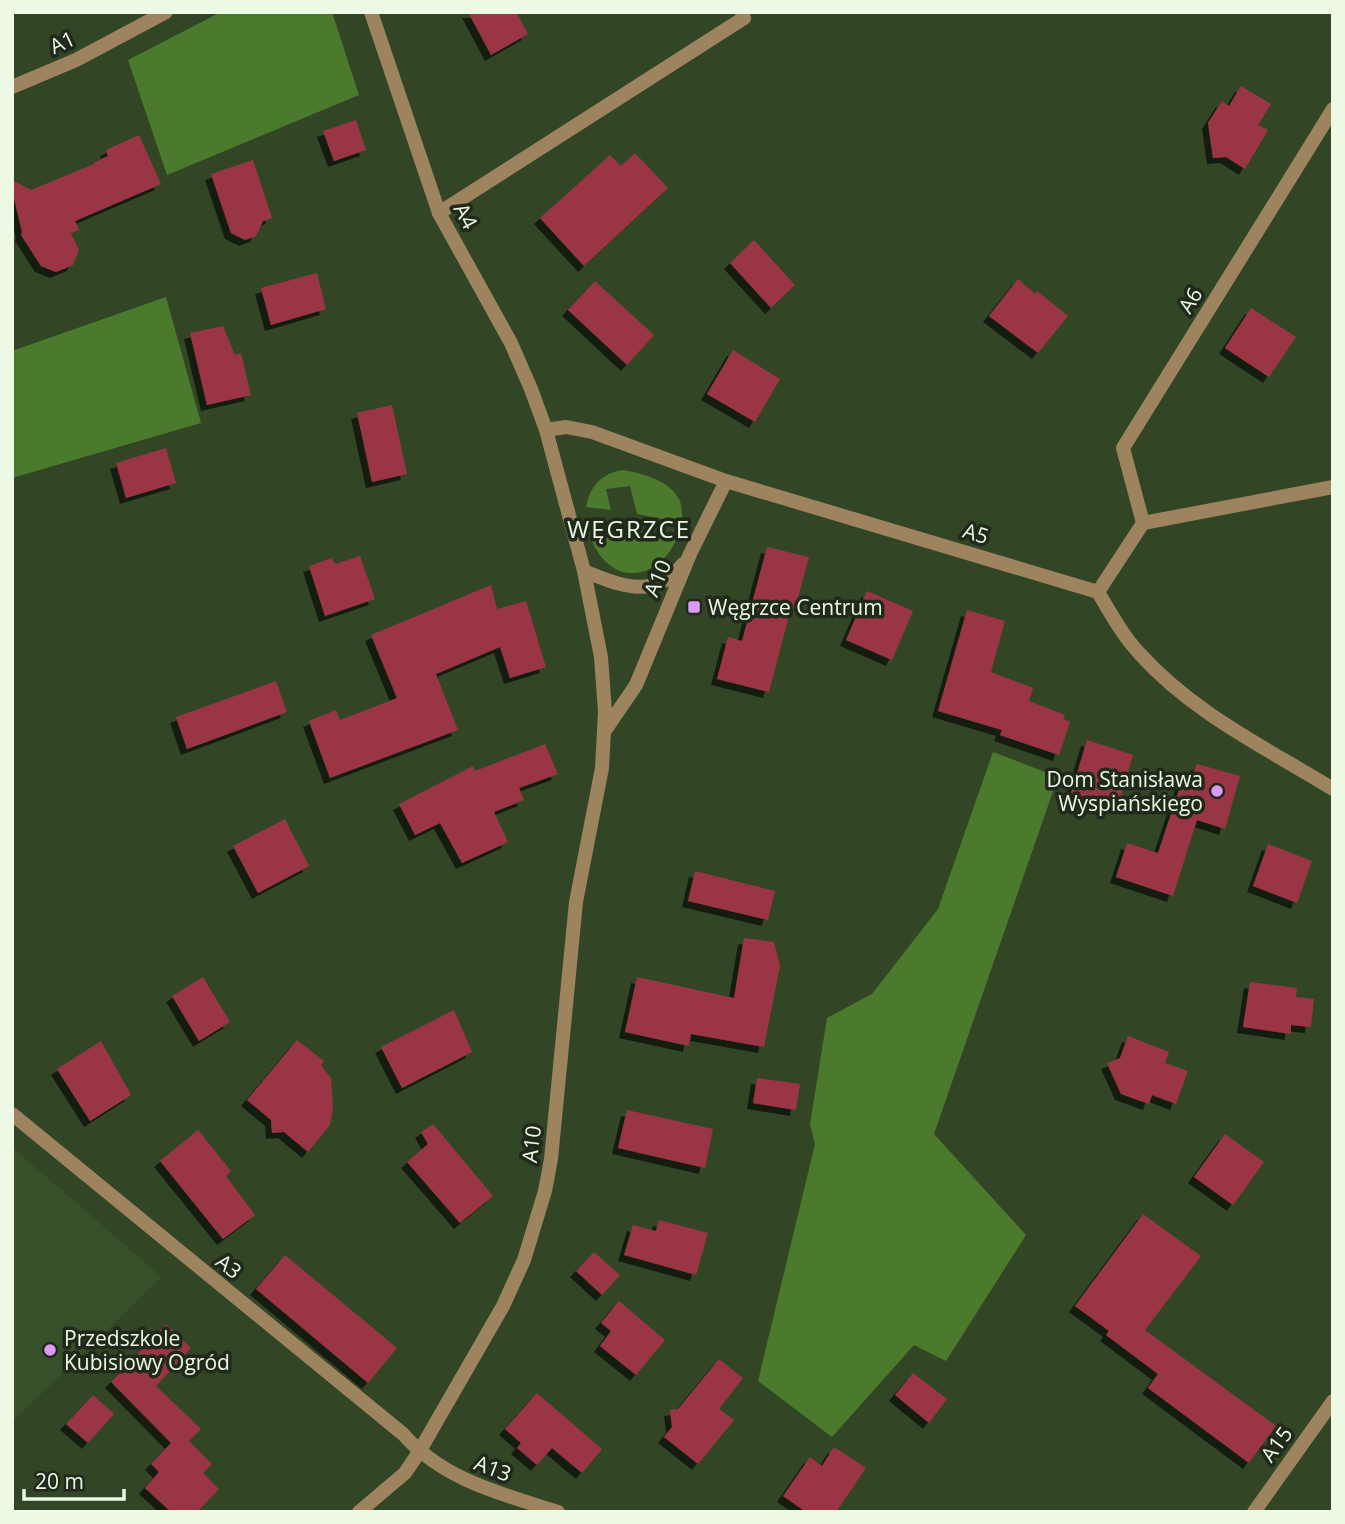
<svg xmlns="http://www.w3.org/2000/svg" width="1345" height="1524" font-family="'Open Sans',sans-serif">
	<style>
		.built { fill: #375029 }
		.green { fill: #4b7a2c }
		.building { fill: #993644; filter: url(#shadow) }
		.lines { fill: none; stroke-linecap: round; stroke-linejoin: round }
		.service { stroke: #9e835f; stroke-width: 14 }
		.minor { stroke: #9e835f; stroke-width: 14 }
		.poi-dot { fill: #da9af6; stroke: #20291b; stroke-width: 2.5 }
		.labels { text-anchor: middle; dominant-baseline: central; stroke-width: 7; stroke-linejoin: round; paint-order: stroke }
		.street-label { font-size: 21px; fill: #ecf9e5; stroke: #20291b }
		.poi-label { font-size: 21px; fill: #ecf9e5; stroke: #20291b; text-anchor: start }
		.quarter-label { font-size: 24px; letter-spacing: 2px; fill: #ecf9e5; stroke: #20291b }
	</style>
	<defs>
		<filter id="shadow"><feDropShadow dx="-6" dy="6" stdDeviation="0" flood-color="#0009"/></filter>
	</defs>
	<rect width="100%" height="100%" fill="#324626"/>
	<path class="built" d="M 12,1147 L 162,1277 L 12,1422 Z"/>
	<path class="green" d="M 221,12 L 332,12 L 359,95 L 167,175 L 128,60 Z
		M 166,297 L 201,423 L 12,478 L 12,351 Z
		M 623,470 C 644,474 670,480 680,501 C 682,507 682,517 683,523 L 637,514 L 630,486 L 606,489 L 611,510 L 586,507 C 590,486 602,473 623,470 Z
		M 586,522 L 677,538 C 665,568 632,586 606,562 C 594,551 590,536 586,522 Z
		M 993,752 L 1058,777 L 934,1134 L 1026,1235 L 946,1361 L 914,1345 L 832,1437 L 758,1381 L 815,1144 L 810,1124 L 827,1018 L 872,994 L 938,909 Z"/>
	<path class="building" d="M 468,12 L 516,12 L 528,34 L 491,55 Z
		M 1241,86 L 1271,104 L 1258,125 L 1268,130 L 1245,169 L 1226,157 L 1213,158 L 1208,123 L 1222,101 L 1229,106 Z
		M 356,120 L 366,150 L 334,161 L 323,131 Z
		M 139,135 L 161,184 L 75,221 L 79,230 L 71,233 L 79,250 L 73,265 L 56,272 L 41,266 L 21,235 L 22,232 L 12,190 L 12,180 L 31,190 L 94,164 L 93,163 L 108,156 L 106,150 Z
		M 635,153 L 668,188 L 584,266 L 540,218 L 610,155 L 621,166 Z
		M 253,160 L 272,218 L 263,221 L 256,236 L 245,240 L 231,233 L 211,174 Z
		M 754,240 L 795,285 L 771,308 L 730,263 Z
		M 317,273 L 326,309 L 271,325 L 261,288 Z
		M 1018,279 L 1035,294 L 1037,291 L 1068,316 L 1038,353 L 989,316 Z
		M 595,281 L 654,335 L 627,365 L 568,310 Z
		M 1251,308 L 1296,337 L 1269,377 L 1225,348 Z
		M 223,326 L 235,355 L 241,353 L 251,395 L 207,405 L 190,333 Z
		M 733,350 L 780,379 L 755,422 L 707,394 Z
		M 392,405 L 407,474 L 372,482 L 357,413 Z
		M 166,448 L 176,483 L 126,498 L 116,463 Z
		M 767,547 L 809,557 L 795,609 L 791,608 L 769,692 L 717,679 L 728,637 L 742,641 Z
		M 360,556 L 375,599 L 325,616 L 309,566 L 332,558 L 335,564 Z
		M 491,585 L 497,609 L 526,601 L 546,667 L 510,678 L 500,647 L 436,674 L 458,730 L 330,778 L 309,721 L 336,710 L 340,720 L 397,698 L 371,635 Z
		M 867,591 L 913,611 L 892,660 L 846,640 Z
		M 967,610 L 1005,621 L 991,672 L 1033,688 L 1029,701 L 1065,715 L 1063,719 L 1070,722 L 1059,755 L 1000,735 L 1002,730 L 938,711 Z
		M 276,681 L 287,712 L 187,749 L 176,717 Z
		M 1087,740 L 1133,755 L 1118,806 L 1071,793 Z
		M 545,744 L 558,774 L 519,788 L 524,800 L 494,812 L 508,842 L 462,863 L 440,823 L 415,835 L 399,804 L 473,766 L 475,771 Z
		M 1197,764 L 1240,776 L 1225,829 L 1197,820 L 1173,896 L 1116,877 L 1127,843 L 1158,853 L 1183,778 L 1191,780 Z
		M 285,819 L 309,866 L 258,893 L 233,846 Z
		M 1268,844 L 1312,861 L 1297,903 L 1253,886 Z
		M 695,871 L 775,891 L 768,920 L 688,901 Z
		M 744,938 L 774,942 L 780,966 L 764,1047 L 691,1034 L 689,1046 L 625,1032 L 637,977 L 734,998 Z
		M 203,977 L 230,1022 L 199,1041 L 172,996 Z
		M 1250,982 L 1297,988 L 1296,997 L 1314,999 L 1311,1027 L 1291,1025 L 1291,1034 L 1243,1027 Z
		M 454,1010 L 472,1052 L 402,1088 L 381,1047 Z
		M 1128,1036 L 1169,1052 L 1165,1063 L 1188,1071 L 1176,1104 L 1152,1095 L 1149,1104 L 1121,1094 L 1107,1063 L 1120,1058 Z
		M 297,1040 L 324,1061 L 321,1065 L 331,1078 L 333,1108 L 330,1125 L 308,1152 L 284,1132 L 272,1133 L 271,1120 L 247,1100 Z
		M 101,1041 L 131,1095 L 90,1121 L 57,1069 Z
		M 757,1078 L 800,1084 L 796,1110 L 753,1103 Z
		M 627,1110 L 713,1129 L 705,1168 L 618,1148 Z
		M 433,1124 L 493,1196 L 460,1223 L 407,1162 L 428,1144 L 421,1132 Z
		M 198,1130 L 231,1171 L 226,1176 L 255,1215 L 223,1239 L 160,1161 Z
		M 1225,1134 L 1264,1162 L 1233,1205 L 1194,1177 Z
		M 1143,1214 L 1201,1256 L 1145,1330 L 1276,1426 L 1249,1463 L 1148,1388 L 1158,1374 L 1106,1335 L 1109,1331 L 1075,1306 Z
		M 659,1220 L 708,1233 L 696,1275 L 624,1255 L 633,1225 L 656,1231 Z
		M 594,1252 L 620,1275 L 602,1295 L 576,1271 Z
		M 285,1255 L 397,1348 L 368,1383 L 256,1289 Z
		M 619,1301 L 665,1340 L 636,1375 L 600,1346 L 611,1331 L 601,1323 Z
		M 166,1324 L 191,1348 L 156,1386 L 201,1429 L 189,1441 L 212,1464 L 203,1473 L 219,1489 L 197,1512 L 171,1512 L 145,1488 L 159,1472 L 151,1464 L 171,1443 L 111,1382 Z
		M 719,1359 L 743,1378 L 719,1409 L 734,1420 L 698,1464 L 664,1437 L 672,1427 L 670,1410 L 678,1409 Z
		M 913,1373 L 947,1399 L 929,1423 L 895,1395 Z
		M 537,1393 L 602,1449 L 582,1473 L 552,1448 L 537,1465 L 517,1448 L 521,1443 L 505,1429 Z
		M 93,1395 L 114,1414 L 88,1443 L 66,1424 Z
		M 834,1447 L 866,1468 L 836,1512 L 806,1512 L 783,1496 L 810,1457 L 822,1466 Z"/>
	<g class="lines">
		<path class="service" d="M 439,213 L 744,18 L 742,12
			M 1143,523 L 1333,487"/>
		<path class="minor" d="M 12,87 L 76,60 L 166,12
			M 546,430 L 566,427 L 592,432 L 726,481 L 1098,592 C 1111,614 1123,636 1140,654 C 1193,713 1266,748 1333,789
			M 584,571 C 618,585 655,601 683,564
			M 1098,592 L 1143,523 L 1123,448 L 1333,109
			M 606,729 L 636,685 L 690,554 L 726,481
			M 12,1114 L 403,1434 C 443,1480 502,1494 558,1512
			M 359,1512 L 405,1473 L 419,1452 L 503,1306 L 524,1260 L 545,1191 L 551,1159 L 576,902 L 602,768 L 605,712 L 601,657 L 584,571 L 546,430 L 531,389 L 511,343 L 439,213 L 371,12
			M 1254,1512 L 1333,1401"/>
	</g>
	<g class="poi-dot">
		<rect x="687" y="600" width="14" height="14" rx="3.5"/>
		<circle cx="1217" cy="791" r="7"/>
		<circle cx="50" cy="1350" r="7"/>
	</g>
	<g class="labels">
		<g class="street-label">
			<text transform="translate(62 42) rotate(-25)">A1</text>
			<text transform="translate(466 216) rotate(62)">A4</text>
			<text transform="translate(1190 300) rotate(-58)">A6</text>
			<text transform="translate(976 533) rotate(17)">A5</text>
			<text transform="translate(657 578) rotate(-67)">A10</text>
			<text transform="translate(531 1144) rotate(-83)">A10</text>
			<text transform="translate(229 1266) rotate(39)">A3</text>
			<text transform="translate(1276 1444) rotate(-54)">A15</text>
			<text transform="translate(493 1468) rotate(21)">A13</text>
		</g>
		<g class="poi-label">
			<text x="708" y="607">Węgrzce Centrum</text>
			<text x="1203" y="779" text-anchor="end">Dom Stanisława<tspan x="1203" dy="24">Wyspiańskiego</tspan></text>
			<text x="64" y="1338">Przedszkole<tspan x="64" dy="24">Kubisiowy Ogród</tspan></text>
		</g>
		<g class="quarter-label">
			<text x="629" y="528">WĘGRZCE</text>
		</g>
	</g>
	<rect width="1345" height="1524" fill="none" stroke="#ecf9e5" stroke-width="28"/>
	<path d="M24 1489v10h100v-10" fill="none" stroke="#ecf9e5" stroke-width="3.5"/>
	<text x="35" y="1489" font-size="21" fill="#ecf9e5" stroke="#20291b" stroke-width="5" paint-order="stroke">20 m</text>
</svg>
